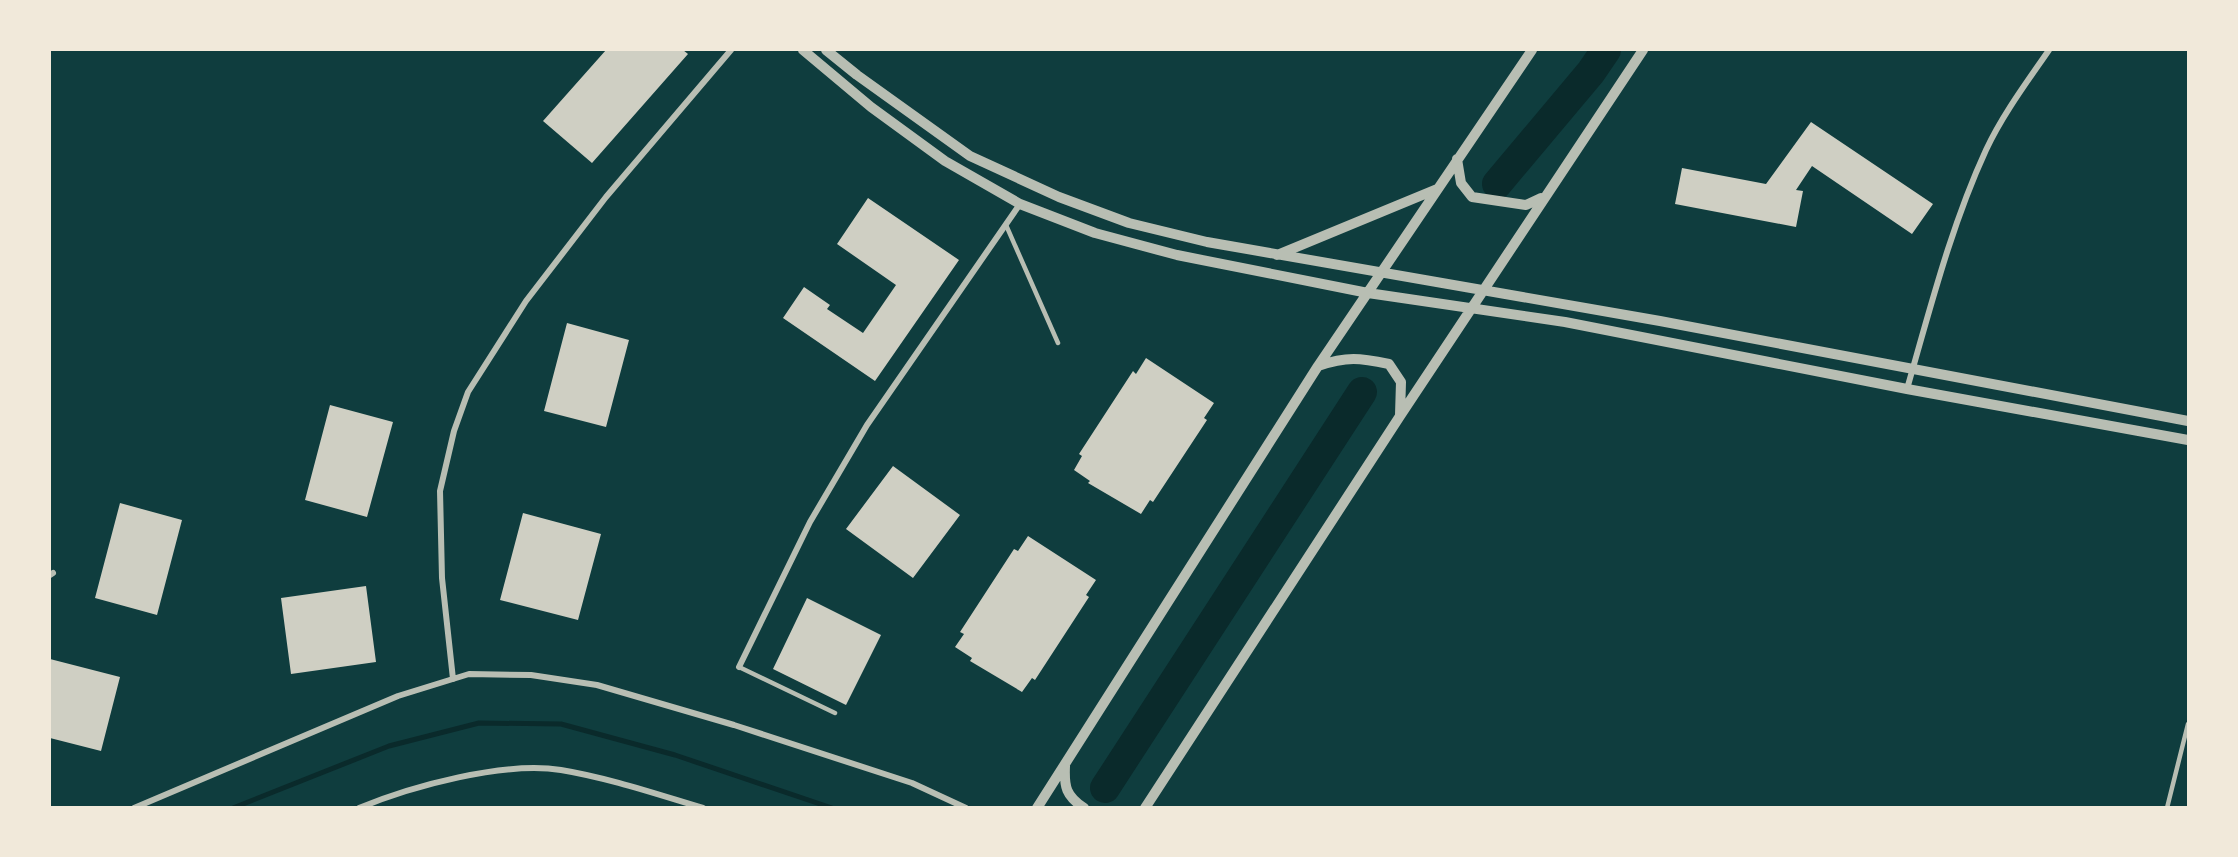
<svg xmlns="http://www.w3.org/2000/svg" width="2238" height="857" font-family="'Asap Condensed',sans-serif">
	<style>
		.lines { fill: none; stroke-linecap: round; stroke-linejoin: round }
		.stream { stroke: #0a2a2b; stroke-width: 5 }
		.river { stroke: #0a2a2b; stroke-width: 30 }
		.building { fill: #cfcfc3 }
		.service { stroke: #b8beb3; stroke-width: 4.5 }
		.minor { stroke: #b8beb3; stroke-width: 6 }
		.tertiary { stroke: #b8beb3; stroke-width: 10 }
	</style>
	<rect width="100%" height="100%" fill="#0f3d3e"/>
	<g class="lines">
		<path class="stream" d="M 233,808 L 389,746 L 479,723 L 561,724 L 675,755 L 832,808"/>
		<path class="river" d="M 1497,184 L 1591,72 L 1606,50
			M 1105,788 L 1362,392"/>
	</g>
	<path class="building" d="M 606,50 L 683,50 L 688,54 L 592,163 L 543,121 Z
		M 1811,122 L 1933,204 L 1912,234 L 1812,166 L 1796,190 L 1803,191 L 1796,227 L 1675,204 L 1682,168 L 1766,184 Z
		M 868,198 L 959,260 L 875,381 L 783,318 L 804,287 L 830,305 L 827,309 L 863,333 L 896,285 L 837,244 Z
		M 567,323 L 629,340 L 606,427 L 544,411 Z
		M 1146,358 L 1214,403 L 1204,418 L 1207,420 L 1153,502 L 1150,500 L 1141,514 L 1088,483 L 1090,481 L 1074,470 L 1082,456 L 1079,454 L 1133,371 L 1136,374 Z
		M 330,405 L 393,422 L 367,517 L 305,500 Z
		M 893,466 L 960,515 L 913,578 L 846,529 Z
		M 120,503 L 182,520 L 157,615 L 95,598 Z
		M 523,513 L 601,534 L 578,620 L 500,600 Z
		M 1028,536 L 1096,580 L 1086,595 L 1089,597 L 1035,680 L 1032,678 L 1022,692 L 970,661 L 972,658 L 955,647 L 964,634 L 960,632 L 1014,549 L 1018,551 Z
		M 366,586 L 376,662 L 291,674 L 281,598 Z
		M 807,598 L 881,635 L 846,705 L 773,669 Z
		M 50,659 L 120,677 L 101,751 L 50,738 Z"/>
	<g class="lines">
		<path class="service" d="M 1006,225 L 1058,343
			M 739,667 L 835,713
			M 2167,808 L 2188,724"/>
		<path class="minor" d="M 1907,389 C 1930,309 1951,226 1986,150 C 2003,114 2027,82 2049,50
			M 50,575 L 53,573
			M 739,667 L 810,522 L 867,425 L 1020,204
			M 453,679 L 442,578 L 440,491 L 454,431 L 468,392 L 526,301 L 606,197 L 731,50
			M 134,808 L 398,696 L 469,674 L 531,675 L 597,685 L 734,725 L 912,783 L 966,808
			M 359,808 C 412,786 504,761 561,770 C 609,778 656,794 703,808"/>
		<path class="tertiary" d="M 803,50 L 871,107 L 945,161 L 1020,204 L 1095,233 L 1177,255 L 1368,293 L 1565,322 L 1907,389 L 2188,440
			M 826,50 L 857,75 L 970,156 L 1059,197 L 1129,223 L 1207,242 L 1660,321 L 2188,421
			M 1457,159 L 1461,183 L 1472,197 L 1526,205 L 1541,198
			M 1277,255 L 1437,189
			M 1318,366 C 1347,356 1360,358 1389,364 L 1401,382 L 1400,415
			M 1065,766 C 1064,787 1066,796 1084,808
			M 1037,808 L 1318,366 L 1532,50
			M 1145,808 L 1400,416 L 1643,50"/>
	</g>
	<rect width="2238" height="857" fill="none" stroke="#f1e9da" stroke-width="102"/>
</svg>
